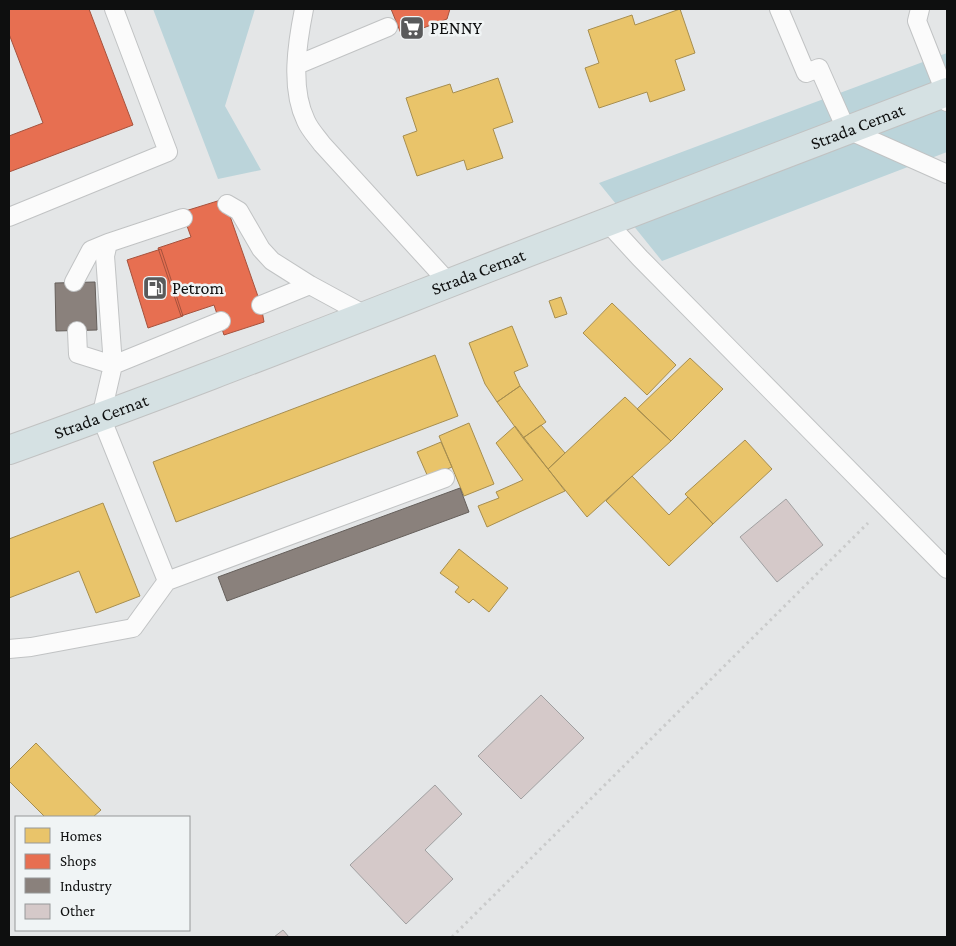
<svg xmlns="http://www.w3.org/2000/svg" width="956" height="946" font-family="'Crimson Pro',serif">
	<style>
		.green { fill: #bbd4da }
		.homes { fill: #e9c46a; stroke: #a78e4f }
		.shops { fill: #e76f51; stroke: #a6523d }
		.industry { fill: #8a817c; stroke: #655f5b }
		.building { fill: #d5c9c9; stroke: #a0a0a1 }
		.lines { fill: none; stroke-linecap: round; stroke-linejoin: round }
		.lane-casing { stroke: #c1c3c4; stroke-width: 20 }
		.primary-casing { stroke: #c1c2c2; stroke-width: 30 }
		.path { stroke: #cacbcb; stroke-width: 3; stroke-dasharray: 2.5 4; stroke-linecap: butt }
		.lane { stroke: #fbfbfb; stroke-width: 18 }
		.primary { stroke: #d5e1e3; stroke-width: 28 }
		.labels { text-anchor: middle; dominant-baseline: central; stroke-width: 5; stroke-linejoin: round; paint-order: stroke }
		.poi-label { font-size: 18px; fill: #0e0f0f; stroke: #f0f4f5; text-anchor: start }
		.street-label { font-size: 18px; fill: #0e0f0f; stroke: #f0f4f5 }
	</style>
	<rect width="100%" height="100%" fill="#e4e6e7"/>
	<path class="green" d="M 153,9 L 255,9 L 225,106 L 261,170 L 218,179 Z
		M 947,53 L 947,152 L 662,261 L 599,183 Z"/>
	<path class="homes" d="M 680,9 L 695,53 L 675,60 L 685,90 L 650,102 L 647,92 L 599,108 L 585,68 L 599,63 L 588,30 L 632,15 L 635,25 Z
		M 498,78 L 513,122 L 493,129 L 503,158 L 467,170 L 464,160 L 417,176 L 403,136 L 417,131 L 406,98 L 450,84 L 453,93 Z
		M 561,297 L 567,314 L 555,318 L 549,301 Z
		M 612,303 L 676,365 L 647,395 L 583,333 Z
		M 512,326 L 528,366 L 514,372 L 520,386 L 497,402 L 485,384 L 469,343 Z
		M 435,355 L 458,416 L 176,522 L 153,462 Z
		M 690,358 L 723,389 L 671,441 L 637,409 Z
		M 520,386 L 546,422 L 523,438 L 497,402 Z
		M 625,397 L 671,441 L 587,517 L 548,469 Z
		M 469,423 L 494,484 L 464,496 L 439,436 Z
		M 541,425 L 565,453 L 548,469 L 523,438 Z
		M 515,426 L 565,491 L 487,527 L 478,506 L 499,498 L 496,492 L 523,480 L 496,443 Z
		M 745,440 L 772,469 L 713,524 L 685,494 Z
		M 441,442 L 452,467 L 428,477 L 417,452 Z
		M 632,476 L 669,515 L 688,497 L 713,524 L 669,566 L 606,501 Z
		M 103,503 L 140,596 L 96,613 L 79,571 L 9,598 L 9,539 Z
		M 459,549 L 508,588 L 489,612 L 473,599 L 469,603 L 455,592 L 459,587 L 440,573 Z
		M 36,743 L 101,810 L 93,817 L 45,817 L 9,781 L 9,770 Z"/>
	<path class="shops" d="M 9,9 L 89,9 L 133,125 L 9,172 L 9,136 L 43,123 L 9,34 Z
		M 391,9 L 450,9 L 447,19 L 402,36 Z
		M 224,199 L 261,305 L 264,322 L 224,335 L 214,305 L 181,316 L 158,248 L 191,237 L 182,212 Z
		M 161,249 L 183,316 L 148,328 L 127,260 Z"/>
	<path class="industry" d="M 95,282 L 97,330 L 56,331 L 55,283 Z
		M 460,488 L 469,512 L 227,601 L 218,577 Z"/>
	<path class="building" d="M 786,499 L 823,545 L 777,582 L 740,537 Z
		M 541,695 L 584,738 L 521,799 L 478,756 Z
		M 435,785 L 462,814 L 425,850 L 453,879 L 406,924 L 350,865 Z
		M 283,930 L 289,937 L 274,937 Z"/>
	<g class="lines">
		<defs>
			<path id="lane" d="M 304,9 C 297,44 290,88 306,121 C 310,130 317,137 322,144 L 449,283
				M 779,9 L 806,73 L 819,68 L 846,129 L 947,174
				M 920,9 L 917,21 L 945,92 L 947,102
				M 297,65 L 388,27
				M 227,204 L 239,211 L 261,249 L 272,261 L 310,285
				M 9,217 L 168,152 L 114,9
				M 607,222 L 640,258 L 947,569
				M 74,282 L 91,250 L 108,243
				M 261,305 L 310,285 L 367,316
				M 221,321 L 113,365 L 101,417 L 167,581 L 445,478
				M 77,331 L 78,354 L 113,365 L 105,256 L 108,243 L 183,218
				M 9,649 L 31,647 L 133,628 L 167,581"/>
			<g id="primary">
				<path id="s1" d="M 9,450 C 186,387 361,317 537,249 C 674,196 811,145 947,92"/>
			</g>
		</defs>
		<use href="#lane" class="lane-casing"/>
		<use href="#primary" class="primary-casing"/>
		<path class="path" d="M 452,937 L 868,523"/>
		<use href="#lane" class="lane"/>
		<use href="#primary" class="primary"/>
	</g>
	<defs>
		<symbol id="supermarket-square" viewBox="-11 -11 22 22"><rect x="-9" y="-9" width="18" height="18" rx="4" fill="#595a5b" stroke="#f0f4f5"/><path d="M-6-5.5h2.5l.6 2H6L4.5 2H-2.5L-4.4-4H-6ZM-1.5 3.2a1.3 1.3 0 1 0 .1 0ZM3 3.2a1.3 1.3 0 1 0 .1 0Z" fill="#fff"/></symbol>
		<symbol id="fuel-square" viewBox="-11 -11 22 22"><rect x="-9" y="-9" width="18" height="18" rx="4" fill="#595a5b" stroke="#f0f4f5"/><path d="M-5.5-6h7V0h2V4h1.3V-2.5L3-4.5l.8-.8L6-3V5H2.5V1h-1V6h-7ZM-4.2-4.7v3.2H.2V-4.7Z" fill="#fff"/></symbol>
	</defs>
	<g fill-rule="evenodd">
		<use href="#supermarket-square" x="398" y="14" width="28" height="28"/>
		<use href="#fuel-square" x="141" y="274" width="28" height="28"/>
	</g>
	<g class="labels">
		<g class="poi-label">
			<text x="430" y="28">PENNY</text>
			<text x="172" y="288">Petrom</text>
		</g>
		<g class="street-label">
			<text stroke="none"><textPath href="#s1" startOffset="908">Strada Cernat</textPath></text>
			<text stroke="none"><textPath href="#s1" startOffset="502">Strada Cernat</textPath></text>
			<text stroke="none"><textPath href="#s1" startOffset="98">Strada Cernat</textPath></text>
		</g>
	</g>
	<rect width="956" height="946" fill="none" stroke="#0e0f0f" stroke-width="20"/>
	<rect x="15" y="816" width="175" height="115" fill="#f0f4f5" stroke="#969899"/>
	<rect x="25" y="828" width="25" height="15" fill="#e9c46a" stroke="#969899"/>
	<text x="60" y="841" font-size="15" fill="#0e0f0f">Homes</text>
	<rect x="25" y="854" width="25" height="15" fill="#e76f51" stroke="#969899"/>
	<text x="60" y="866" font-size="15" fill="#0e0f0f">Shops</text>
	<rect x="25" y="878" width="25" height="15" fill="#8a817c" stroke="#969899"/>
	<text x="60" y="891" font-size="15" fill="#0e0f0f">Industry</text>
	<rect x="25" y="904" width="25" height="15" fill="#d5c9c9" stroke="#969899"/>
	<text x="60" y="916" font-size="15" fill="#0e0f0f">Other</text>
</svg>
